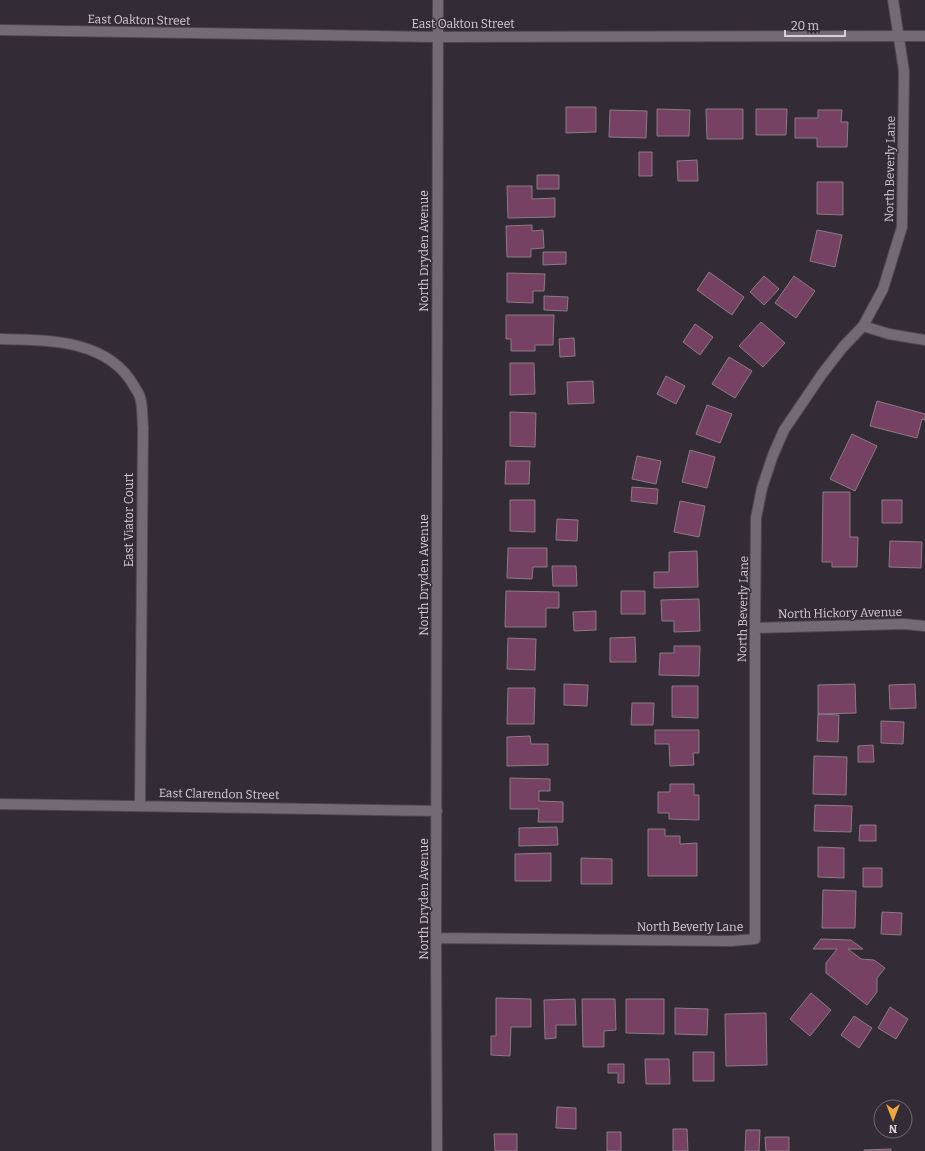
<svg xmlns="http://www.w3.org/2000/svg" width="925" height="1151" font-family="Bitter,serif">
	<style>
		.building { fill: #764163; stroke: #8a7c84 }
		.lines { fill: none; stroke-linecap: round; stroke-linejoin: round }
		.minor-casing { stroke: #4f4851; stroke-width: 12 }
		.minor { stroke: #736a76; stroke-width: 10 }
		.labels { text-anchor: middle; dominant-baseline: central; stroke-width: 3; stroke-linejoin: round; paint-order: stroke }
		.street-label { font-size: 12px; fill: #d5cfd6; stroke: #332b35 }
	</style>
	<rect width="100%" height="100%" fill="#332b35"/>
	<path class="building" d="M 566,107 L 596,107 L 596,132 L 566,133 Z
		M 657,109 L 690,110 L 689,136 L 657,136 Z
		M 706,109 L 743,109 L 743,139 L 707,139 Z
		M 756,109 L 787,109 L 786,135 L 756,135 Z
		M 610,110 L 647,111 L 646,138 L 609,137 Z
		M 818,110 L 842,110 L 841,122 L 848,122 L 847,147 L 817,147 L 817,138 L 795,138 L 795,118 L 818,118 Z
		M 639,152 L 652,152 L 652,176 L 639,176 Z
		M 697,160 L 698,181 L 678,181 L 677,161 Z
		M 537,175 L 559,175 L 559,189 L 537,189 Z
		M 817,182 L 843,182 L 843,215 L 817,214 Z
		M 507,186 L 532,186 L 532,199 L 555,198 L 555,217 L 508,218 Z
		M 532,225 L 532,231 L 543,230 L 544,248 L 531,249 L 531,257 L 507,257 L 506,226 Z
		M 817,230 L 842,235 L 835,267 L 810,261 Z
		M 543,252 L 566,252 L 566,264 L 543,265 Z
		M 709,272 L 744,297 L 732,315 L 697,290 Z
		M 507,273 L 545,274 L 544,291 L 533,291 L 533,303 L 507,302 Z
		M 764,276 L 779,289 L 764,305 L 750,292 Z
		M 794,276 L 815,291 L 796,318 L 775,303 Z
		M 544,296 L 568,297 L 567,311 L 544,310 Z
		M 506,315 L 554,315 L 553,345 L 535,345 L 535,351 L 511,351 L 511,339 L 506,339 Z
		M 761,322 L 785,343 L 763,367 L 739,346 Z
		M 695,324 L 713,337 L 700,355 L 683,342 Z
		M 574,338 L 575,356 L 560,357 L 559,339 Z
		M 729,357 L 752,371 L 735,398 L 712,384 Z
		M 510,363 L 534,363 L 535,394 L 510,395 Z
		M 666,376 L 685,386 L 676,404 L 657,394 Z
		M 593,381 L 594,403 L 568,404 L 567,382 Z
		M 877,401 L 925,414 L 925,420 L 922,419 L 917,438 L 870,426 Z
		M 707,405 L 732,414 L 720,443 L 696,434 Z
		M 510,412 L 536,413 L 535,447 L 510,446 Z
		M 852,434 L 877,446 L 855,491 L 830,479 Z
		M 690,450 L 715,457 L 707,488 L 682,482 Z
		M 637,456 L 661,461 L 656,484 L 632,479 Z
		M 506,461 L 530,461 L 529,484 L 505,484 Z
		M 632,487 L 658,489 L 657,504 L 631,501 Z
		M 823,492 L 850,492 L 850,537 L 858,537 L 857,567 L 832,567 L 832,562 L 822,562 Z
		M 510,500 L 535,500 L 535,532 L 510,531 Z
		M 882,500 L 902,500 L 902,523 L 882,523 Z
		M 680,501 L 705,506 L 699,537 L 674,532 Z
		M 557,519 L 578,520 L 577,541 L 556,540 Z
		M 890,541 L 922,542 L 921,568 L 889,567 Z
		M 508,548 L 547,548 L 547,567 L 533,567 L 532,579 L 507,578 Z
		M 697,551 L 698,587 L 654,588 L 654,572 L 669,572 L 669,552 Z
		M 552,566 L 576,566 L 577,586 L 553,586 Z
		M 506,591 L 559,592 L 559,608 L 546,608 L 546,627 L 505,627 Z
		M 621,591 L 645,591 L 645,614 L 621,614 Z
		M 699,599 L 700,631 L 674,632 L 674,621 L 662,621 L 661,600 Z
		M 596,611 L 596,630 L 574,631 L 573,612 Z
		M 635,637 L 636,662 L 610,662 L 610,638 Z
		M 508,638 L 536,639 L 535,670 L 507,669 Z
		M 674,646 L 700,646 L 699,676 L 659,675 L 660,653 L 674,653 Z
		M 564,684 L 588,685 L 587,706 L 564,705 Z
		M 855,684 L 856,713 L 818,714 L 818,685 Z
		M 915,684 L 916,708 L 890,709 L 889,685 Z
		M 672,686 L 698,686 L 698,718 L 672,717 Z
		M 508,688 L 535,688 L 534,724 L 507,724 Z
		M 632,703 L 654,703 L 653,725 L 631,725 Z
		M 818,714 L 839,715 L 838,742 L 817,741 Z
		M 881,721 L 904,722 L 903,744 L 881,743 Z
		M 655,730 L 699,730 L 699,753 L 693,753 L 694,765 L 670,766 L 669,744 L 655,744 Z
		M 530,736 L 531,744 L 548,744 L 548,765 L 507,766 L 507,737 Z
		M 873,745 L 874,762 L 858,762 L 858,746 Z
		M 814,756 L 847,757 L 846,795 L 813,794 Z
		M 510,778 L 550,779 L 550,791 L 539,791 L 539,801 L 563,802 L 563,822 L 538,822 L 539,809 L 510,809 Z
		M 670,784 L 694,784 L 694,795 L 699,795 L 699,820 L 669,819 L 669,813 L 658,813 L 658,792 L 670,792 Z
		M 815,805 L 852,806 L 851,832 L 814,831 Z
		M 860,825 L 876,825 L 876,841 L 859,841 Z
		M 557,827 L 558,845 L 519,846 L 519,828 Z
		M 648,829 L 665,829 L 665,836 L 680,836 L 680,844 L 697,843 L 697,876 L 648,876 Z
		M 818,847 L 844,848 L 844,878 L 818,877 Z
		M 551,853 L 551,881 L 515,881 L 515,854 Z
		M 581,858 L 612,859 L 612,884 L 581,884 Z
		M 863,868 L 882,868 L 882,887 L 863,887 Z
		M 823,890 L 856,891 L 855,928 L 822,928 Z
		M 882,912 L 902,913 L 901,935 L 881,934 Z
		M 821,939 L 851,940 L 863,949 L 848,949 L 861,959 L 874,960 L 885,968 L 877,978 L 877,992 L 867,1005 L 826,973 L 826,963 L 837,949 L 813,949 Z
		M 811,993 L 831,1010 L 810,1036 L 790,1019 Z
		M 496,998 L 531,999 L 531,1027 L 511,1027 L 510,1056 L 491,1055 L 491,1036 L 496,1036 Z
		M 575,999 L 576,1025 L 556,1025 L 556,1038 L 545,1039 L 544,1000 Z
		M 582,999 L 615,999 L 616,1030 L 604,1031 L 604,1047 L 583,1047 Z
		M 626,999 L 664,999 L 664,1034 L 626,1033 Z
		M 890,1007 L 908,1019 L 896,1039 L 878,1028 Z
		M 675,1008 L 708,1009 L 707,1035 L 675,1034 Z
		M 766,1013 L 767,1065 L 726,1066 L 725,1014 Z
		M 854,1016 L 872,1028 L 859,1048 L 841,1035 Z
		M 693,1052 L 714,1052 L 714,1081 L 693,1081 Z
		M 645,1059 L 669,1059 L 670,1084 L 646,1084 Z
		M 608,1064 L 624,1064 L 624,1083 L 618,1083 L 618,1073 L 608,1073 Z
		M 557,1107 L 576,1108 L 576,1129 L 556,1128 Z
		M 673,1129 L 687,1129 L 688,1151 L 673,1151 Z
		M 746,1130 L 760,1130 L 759,1151 L 745,1151 Z
		M 607,1132 L 621,1132 L 621,1151 L 607,1151 Z
		M 494,1134 L 517,1134 L 517,1151 L 495,1151 Z
		M 765,1137 L 789,1137 L 789,1151 L 766,1151 Z
		M 891,1149 L 891,1151 L 864,1151 L 864,1150 Z"/>
	<g class="lines">
		<defs>
			<path id="minor" d="M 0,30 L 437,37 L 925,36
				M 863,326 L 889,334 L 925,340
				M 0,339 C 47,340 108,339 134,386 C 136,390 139,393 140,397 C 143,406 142,418 143,427 L 140,806
				M 755,628 L 904,624 L 925,626
				M 0,804 L 437,811
				M 436,938 L 731,941 L 755,939 L 755,628 L 756,518 L 762,488 L 773,455 L 784,430 L 822,374 L 843,347 L 863,326 L 883,289 L 902,227 L 904,71 L 893,0
				M 437,1151 L 436,938 L 438,0"/>
		</defs>
		<use href="#minor" class="minor-casing"/>
		<use href="#minor" class="minor"/>
	</g>
	<g class="labels">
		<g class="street-label">
			<text transform="translate(139 20) rotate(1)">East Oakton Street</text>
			<text x="463" y="24">East Oakton Street</text>
			<text transform="translate(890 169) rotate(-89)">North Beverly Lane</text>
			<text transform="translate(424 251) rotate(-90)">North Dryden Avenue</text>
			<text transform="translate(129 520) rotate(-90)">East Viator Court</text>
			<text transform="translate(424 575) rotate(-90)">North Dryden Avenue</text>
			<text transform="translate(743 609) rotate(-89)">North Beverly Lane</text>
			<text transform="translate(840 613) rotate(-1)">North Hickory Avenue</text>
			<text transform="translate(219 794) rotate(1)">East Clarendon Street</text>
			<text transform="translate(424 899) rotate(-90)">North Dryden Avenue</text>
			<text x="690" y="927">North Beverly Lane</text>
		</g>
	</g>
	<g transform="translate(893 1119) rotate(180)"><circle r="19" fill="#332b35" stroke="#746d75"/>
	<path d="M0-3L7 15L0 10L-7 15Z" fill="#f0a63e"/>
	<text y="-6" font-size="11" font-weight="bold" text-anchor="middle" fill="#d5cfd6">N</text>
	</g>
	<path d="M785 30v6h60v-6" fill="none" stroke="#d5cfd6" stroke-width="2"/>
	<text x="791" y="30" font-size="12" fill="#d5cfd6" stroke="#332b35" stroke-width="3" paint-order="stroke">20 m</text>
</svg>
